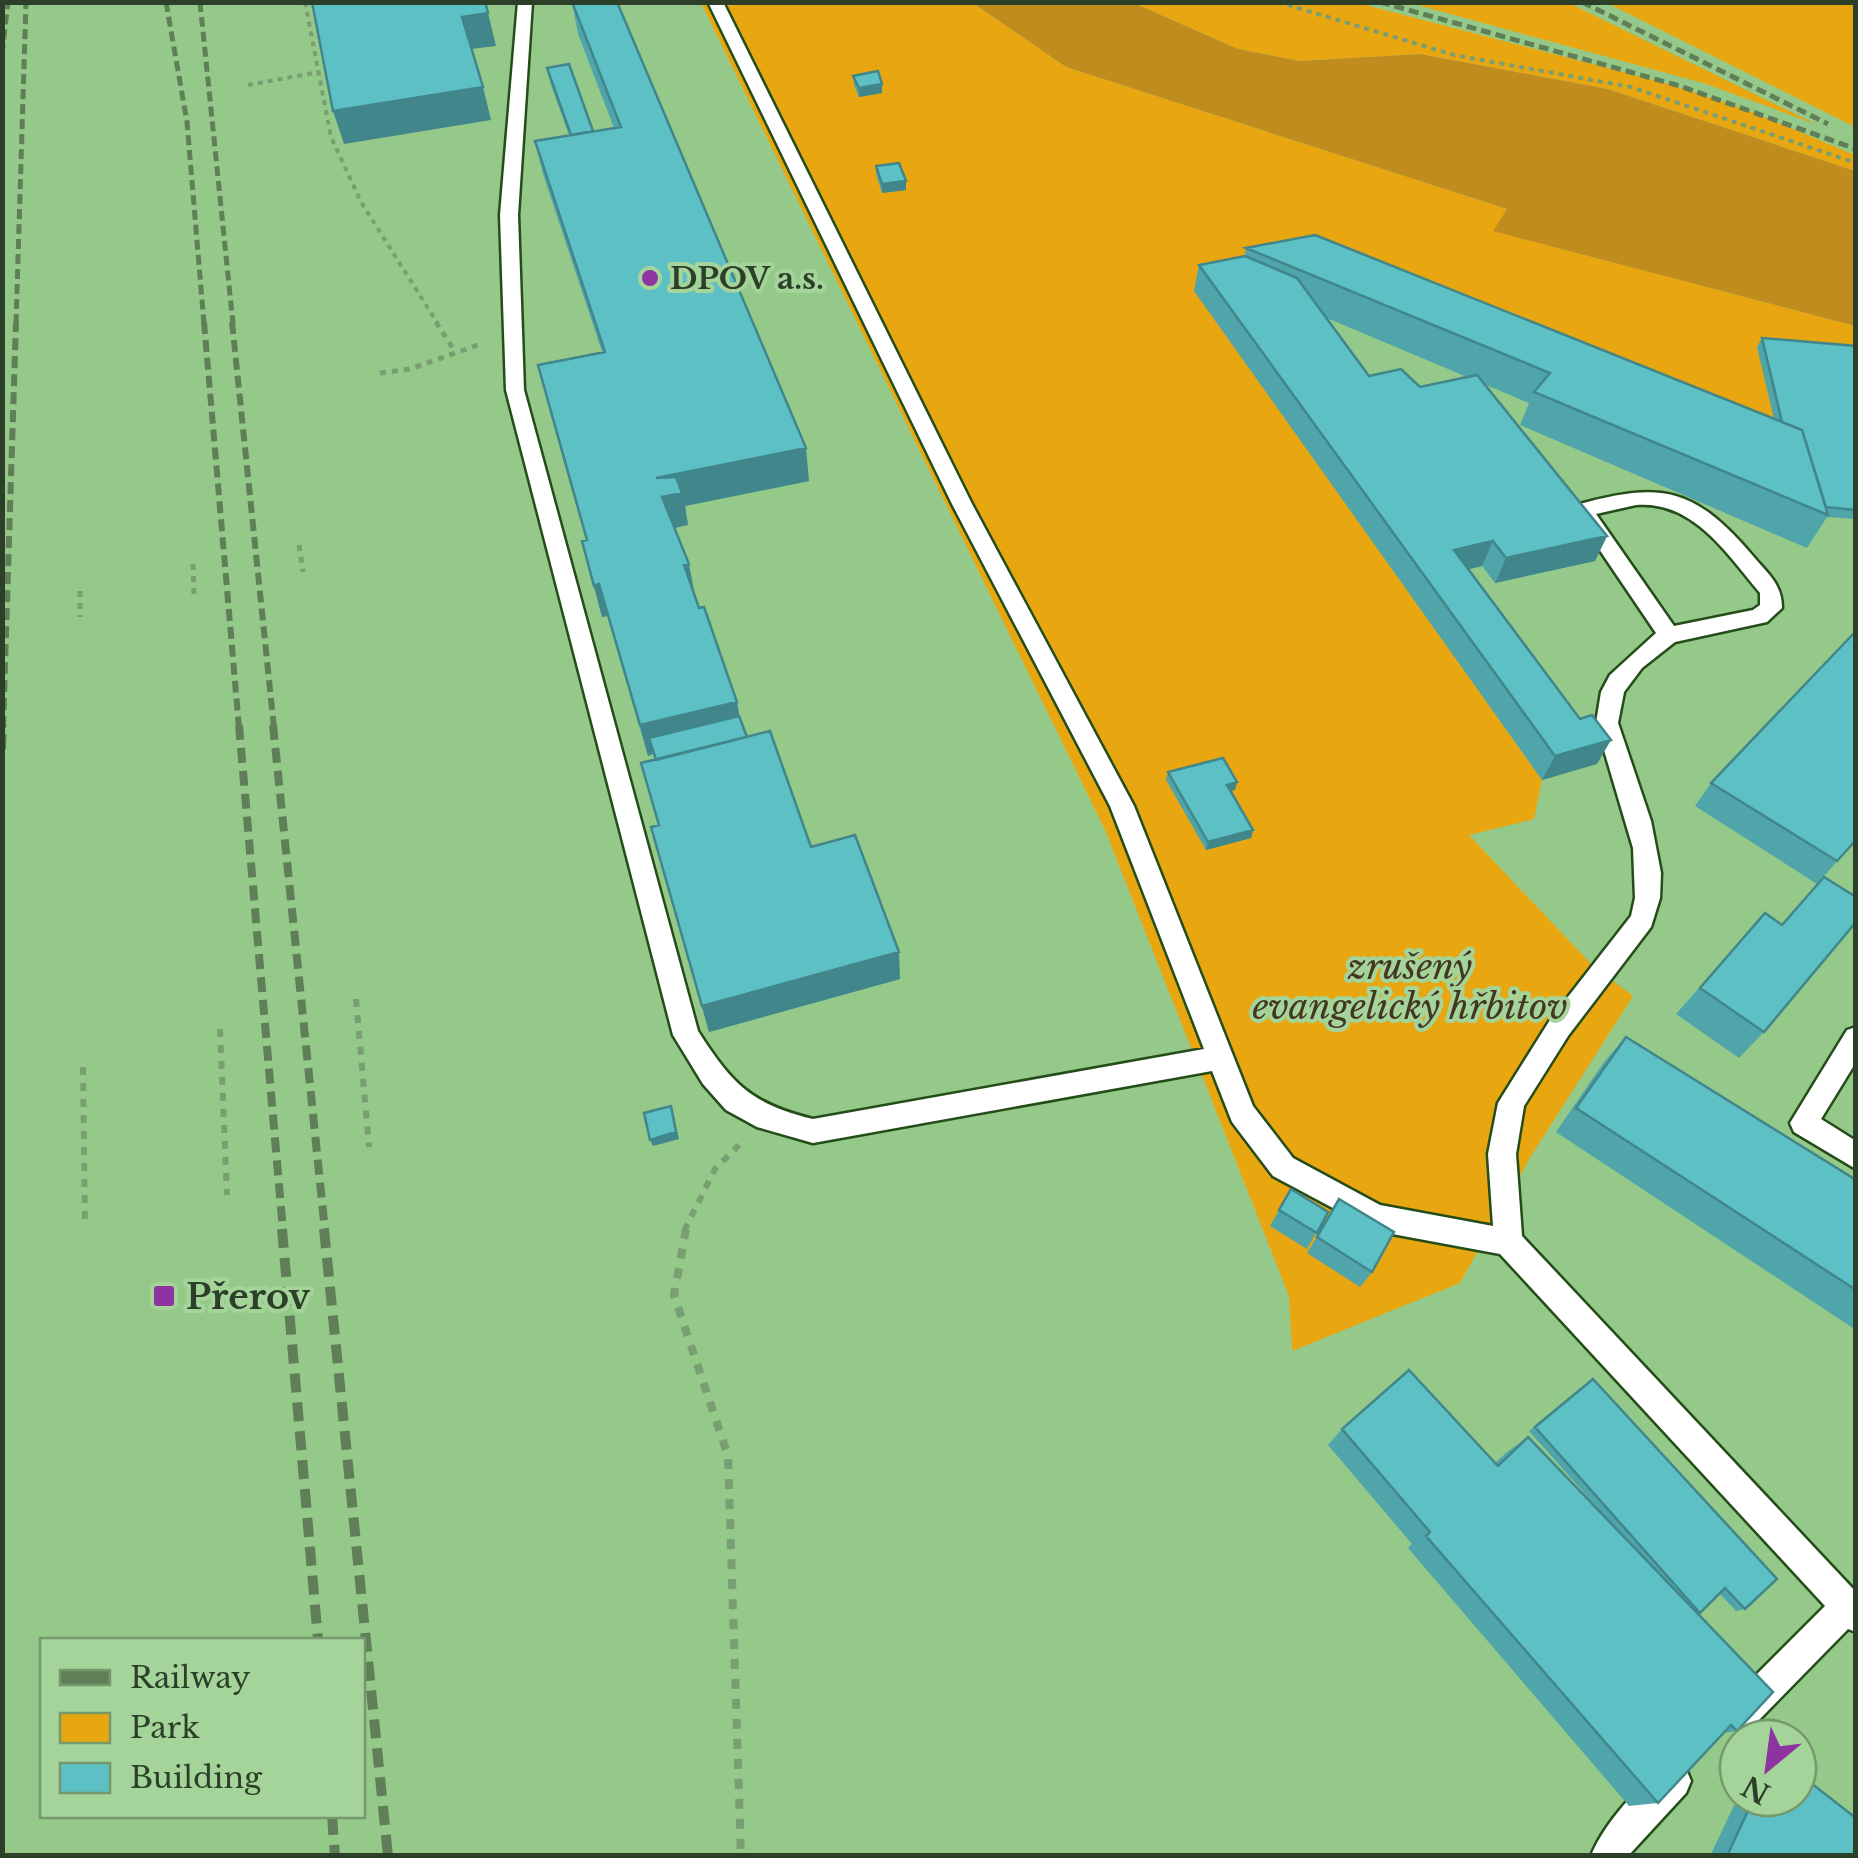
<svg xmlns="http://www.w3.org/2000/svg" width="1858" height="1858" font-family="'Libre Baskerville',serif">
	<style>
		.built { fill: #95c989; fill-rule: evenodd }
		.green { fill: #e8a610 }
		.forest { fill: #c18c1e }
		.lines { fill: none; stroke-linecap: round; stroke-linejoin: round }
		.service-casing { stroke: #244d19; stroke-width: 5 }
		.path-far3 { stroke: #799e71; stroke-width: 4; stroke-dasharray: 5 5; stroke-linecap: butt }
		.path-far2 { stroke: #799e71; stroke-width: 5; stroke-dasharray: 6 6; stroke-linecap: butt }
		.path-far1 { stroke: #799e71; stroke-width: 6; stroke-dasharray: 8 8; stroke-linecap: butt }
		.path { stroke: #799e71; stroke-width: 8; stroke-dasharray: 10 10; stroke-linecap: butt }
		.service { fill: #fff; fill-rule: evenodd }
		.rail-far3 { stroke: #607f59; stroke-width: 5; stroke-dasharray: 10 5; stroke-linecap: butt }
		.rail-far2 { stroke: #607f59; stroke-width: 6; stroke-dasharray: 12 6; stroke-linecap: butt }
		.rail-far1 { stroke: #607f59; stroke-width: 8; stroke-dasharray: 15 8; stroke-linecap: butt }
		.rail { stroke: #607f59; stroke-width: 10; stroke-dasharray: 19 10; stroke-linecap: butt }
		.wall { fill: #4fa5a9; fill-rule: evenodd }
		.shaded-wall { fill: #40868a }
		.building { fill: #5cc0c5; stroke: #40868a; stroke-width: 2.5 }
		.poi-dot { fill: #8d34a1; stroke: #a5d49a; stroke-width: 4 }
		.labels { text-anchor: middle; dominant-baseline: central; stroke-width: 8; stroke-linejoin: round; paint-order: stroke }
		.far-poi-label { font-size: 30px; font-weight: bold; fill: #2c3f28; stroke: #a5d49a; text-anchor: start }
		.park-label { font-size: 35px; font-style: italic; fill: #443721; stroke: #a5d49a }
		.poi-label { font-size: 35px; font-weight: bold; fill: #2c3f28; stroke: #a5d49a; text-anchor: start }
	</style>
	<rect width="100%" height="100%" fill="#a5d49a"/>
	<path class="built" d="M 3,3 L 701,3 L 1105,830 L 1289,1296 L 1292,1350 L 1460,1283 L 1531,1156 L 1594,967 L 1468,834 L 1194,291 L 1307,268 L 1785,463 L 1757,347 L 1855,356 L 1855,1855 L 3,1856 ZM 42,1640 L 362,1640 L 362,1816 L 42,1816 ZM 1738,1738 L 1798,1738 L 1798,1798 L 1738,1798 Z
		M 1358,3 L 1410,3 L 1703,83 L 1805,120 L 1569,3 L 1607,3 L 1855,127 L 1855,155 L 1745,109 L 1665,83 Z"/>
	<path class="green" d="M 701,3 L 973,3 L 1066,67 L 1507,209 L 1494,231 L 1855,326 L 1855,356 L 1785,464 L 1307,268 L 1195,291 L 1542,780 L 1534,819 L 1469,835 L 1594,967 L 1633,996 L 1531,1156 L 1460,1283 L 1292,1351 L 1289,1296 L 1105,830 Z
		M 1134,3 L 1358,3 L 1665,83 L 1745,109 L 1855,155 L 1855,171 L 1608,89 L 1420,54 L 1300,61 L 1238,49 Z
		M 1410,3 L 1569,3 L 1818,125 L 1703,83 Z
		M 1607,3 L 1855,3 L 1855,127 Z"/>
	<path class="forest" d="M 973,3 L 1134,3 L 1238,49 L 1300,61 L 1420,54 L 1608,89 L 1855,171 L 1855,326 L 1493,231 L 1507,209 L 1066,67 Z"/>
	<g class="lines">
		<defs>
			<path id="service" d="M 518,2 L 532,2 L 518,215 L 524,390 L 698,1031 C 732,1084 751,1104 813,1119 L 1204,1049 L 1110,806 L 952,504 L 708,2 L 723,2 L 972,504 L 1134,806 L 1253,1106 L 1293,1158 L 1380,1205 L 1493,1226 L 1488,1154 L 1498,1103 L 1550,1020 L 1631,916 L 1635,898 L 1633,848 L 1596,723 L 1601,692 L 1610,675 L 1656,633 L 1576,515 L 1576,505 C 1662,481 1694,487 1753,556 C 1768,574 1782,584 1782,608 L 1767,622 L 1675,642 L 1642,668 L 1624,692 L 1618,723 L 1651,821 L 1661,873 L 1660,898 L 1651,927 L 1568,1036 L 1524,1106 L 1516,1154 L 1522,1236 L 1856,1592 L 1856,1632 L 1848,1629 L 1757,1722 L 1745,1727 L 1733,1722 L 1728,1710 L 1733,1698 L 1825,1606 L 1500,1254 L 1376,1231 L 1273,1176 L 1232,1122 L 1212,1071 L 813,1143 L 757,1127 L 726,1110 L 703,1084 L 673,1035 L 506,390 L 500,215 ZM 1636,505 C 1693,500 1728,555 1760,593 L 1760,605 L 1753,610 L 1674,626 L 1596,514 Z
				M 1856,1027 L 1856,1062 L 1821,1119 L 1856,1141 L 1856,1169 L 1794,1132 L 1790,1123 L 1847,1030 Z
				M 1674,1764 L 1686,1769 L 1691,1781 L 1686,1793 L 1628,1856 L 1591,1856 C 1603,1825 1644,1776 1674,1764 Z"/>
		</defs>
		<use href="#service" class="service-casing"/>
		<path class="path-far3" d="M 305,2 L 331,137 L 361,202 L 438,324
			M 1278,2 L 1454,55 L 1631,87 L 1856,163
			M 248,85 L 319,72"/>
		<path class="path-far2" d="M 436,322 L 454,350
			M 380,373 L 410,369 L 481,344
			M 299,545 L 303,572
			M 193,564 L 194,594
			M 80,591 L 80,617"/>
		<path class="path-far1" d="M 356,999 L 369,1147
			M 220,1029 L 227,1195
			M 83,1067 L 85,1225
			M 684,1231 L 715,1169 L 739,1145"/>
		<path class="path" d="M 686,1229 L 674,1295 L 728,1456 L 741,1856"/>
		<use href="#service" class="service"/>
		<path class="rail-far3" d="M 166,2 L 187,122 L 204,324
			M 200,2 L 233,324
			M 1380,2 L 1680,86 L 1856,149
			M 1582,2 L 1828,124
			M 2,54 L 8,2
			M 16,324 L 26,2"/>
		<path class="rail-far2" d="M 204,322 L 239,728
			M 232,322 L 274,728
			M 3,728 L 16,322"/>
		<path class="rail-far1" d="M 239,725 L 283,1231
			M 273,725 L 325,1231
			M 2,749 L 3,725"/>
		<path class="rail" d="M 282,1229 L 318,1640
			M 324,1229 L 388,1856
			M 332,1816 L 335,1856"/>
	</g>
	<path class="wall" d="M 572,2 L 809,481 L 685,506 L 688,525 L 675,528 L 695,596 L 737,702 L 739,716 L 748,737 L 811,847 L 900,979 L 709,1032 L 651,827 L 658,826 L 641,763 L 655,760 L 653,754 L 648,756 L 607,616 L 602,617 L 582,541 L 586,540 L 546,398 L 602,352 L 543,174 L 535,141 L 569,135 L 551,85 L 547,68 L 593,131 L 614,128 L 578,34 Z
		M 853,76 L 882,84 L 882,93 L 859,97 L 854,85 Z
		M 876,166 L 906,190 L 882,193 L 876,174 Z
		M 1246,248 L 1774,419 L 1757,347 L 1762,338 L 1856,346 L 1856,519 L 1827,517 L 1807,548 L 1520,425 L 1529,403 L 1484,384 L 1607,536 L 1595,561 L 1495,583 L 1482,566 L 1469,569 L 1597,764 L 1542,780 L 1194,291 L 1199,265 L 1245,256 ZM 1327,318 L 1467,377 L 1420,387 L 1369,376 Z
		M 1168,772 L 1235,790 L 1231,791 L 1253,830 L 1251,838 L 1206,850 L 1166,780 Z
		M 1711,783 L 1856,840 L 1817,884 L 1695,806 Z
		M 1765,913 L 1764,1032 L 1739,1058 L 1676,1014 Z
		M 1626,1037 L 1856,1180 L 1856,1330 L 1556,1132 L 1604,1062 Z
		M 1291,1189 L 1328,1212 L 1307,1249 L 1270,1226 Z
		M 1339,1199 L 1372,1272 L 1360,1287 L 1307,1253 Z
		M 1593,1379 L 1745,1609 L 1736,1611 L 1720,1594 L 1698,1613 L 1737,1731 L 1723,1733 L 1658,1803 L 1629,1806 L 1408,1548 L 1412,1544 L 1328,1445 L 1342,1429 L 1495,1463 L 1507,1452 L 1528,1437 L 1601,1512 L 1529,1431 Z
		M 1738,1797 L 1798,1798 L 1856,1856 L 1710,1856 Z"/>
	<path class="shaded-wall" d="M 488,13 L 496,46 L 471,49 L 462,17 Z
		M 882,84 L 882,93 L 859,97 L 859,88 Z
		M 483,87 L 491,120 L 344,144 L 333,111 Z
		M 906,181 L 906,190 L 882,193 L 882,184 Z
		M 806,448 L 809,481 L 685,506 L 688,525 L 668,529 L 656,478 Z
		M 1607,536 L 1595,561 L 1495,583 L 1506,558 Z
		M 1493,541 L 1482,566 L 1444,575 L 1454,550 Z
		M 689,564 L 695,596 L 684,565 Z
		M 599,584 L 607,616 L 602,617 L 594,586 Z
		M 737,702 L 742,732 L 649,738 L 653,754 L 648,756 L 640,725 Z
		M 1611,740 L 1597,764 L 1542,780 L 1555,756 Z
		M 1237,782 L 1235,790 L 1225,793 L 1227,785 Z
		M 1253,830 L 1251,838 L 1206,850 L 1208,842 Z
		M 899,952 L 900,979 L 709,1032 L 702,1006 Z
		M 673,1113 L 679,1139 L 653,1146 L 650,1140 Z"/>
	<path class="building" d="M 312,2 L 485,2 L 488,13 L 462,17 L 483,87 L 333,111 Z
		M 572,2 L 617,2 L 806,448 L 656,478 L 676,477 L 682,493 L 662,497 L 689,564 L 684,565 L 699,608 L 704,607 L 737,702 L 640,725 L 599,584 L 594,586 L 582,541 L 587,540 L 538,365 L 605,352 L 535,141 L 621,127 Z
		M 569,64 L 593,131 L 571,135 L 547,68 Z
		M 878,71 L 882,84 L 859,88 L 853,76 Z
		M 899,163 L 906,181 L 882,184 L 876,166 Z
		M 1315,235 L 1802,430 L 1828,515 L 1534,392 L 1550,373 L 1246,248 Z
		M 1245,256 L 1297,278 L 1369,376 L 1401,369 L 1420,387 L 1477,375 L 1607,536 L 1506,558 L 1493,541 L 1454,550 L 1580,719 L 1592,715 L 1611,740 L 1555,756 L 1199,265 Z
		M 1762,338 L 1856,346 L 1856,510 L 1826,507 L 1802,430 L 1782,422 Z
		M 1856,631 L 1856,840 L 1837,861 L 1711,783 Z
		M 739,716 L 747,737 L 656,760 L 649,738 Z
		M 770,731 L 811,847 L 855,835 L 899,952 L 702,1006 L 651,827 L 659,825 L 641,763 Z
		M 1223,758 L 1237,782 L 1227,785 L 1253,830 L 1208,842 L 1168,772 Z
		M 1824,877 L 1856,897 L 1856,922 L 1764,1032 L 1700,988 L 1765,913 L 1782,925 Z
		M 1626,1037 L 1856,1180 L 1856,1290 L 1576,1108 Z
		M 671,1106 L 676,1132 L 650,1140 L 644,1113 Z
		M 1291,1189 L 1328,1212 L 1317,1233 L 1279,1210 Z
		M 1339,1199 L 1394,1232 L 1372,1272 L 1317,1237 Z
		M 1409,1370 L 1498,1466 L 1528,1437 L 1773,1692 L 1737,1731 L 1731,1725 L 1658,1803 L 1426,1536 L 1430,1532 L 1342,1429 Z
		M 1593,1379 L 1777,1579 L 1745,1609 L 1725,1588 L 1700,1613 L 1535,1427 Z
		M 1798,1773 L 1856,1818 L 1856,1856 L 1727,1856 L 1754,1798 L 1798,1798 Z"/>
	<g class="poi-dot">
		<circle cx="650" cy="278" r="10"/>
		<rect x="152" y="1284" width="24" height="24" rx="5"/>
	</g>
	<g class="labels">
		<g class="far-poi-label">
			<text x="670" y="278">DPOV a.s.</text>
		</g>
		<g class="park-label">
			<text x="1410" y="966">zrušený<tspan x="1410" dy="40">evangelický hřbitov</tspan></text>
		</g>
		<g class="poi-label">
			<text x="186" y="1296">Přerov</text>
		</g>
	</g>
	<rect width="1858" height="1858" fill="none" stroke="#2c3f28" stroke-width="10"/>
	<rect x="40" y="1638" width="325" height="180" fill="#a5d49a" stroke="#75986c" stroke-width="2.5"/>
	<rect x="60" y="1670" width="50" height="15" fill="#607f59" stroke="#75986c" stroke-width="2.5"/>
	<text x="130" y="1688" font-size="30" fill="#2c3f28">Railway</text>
	<rect x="60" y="1713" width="50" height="30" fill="#e8a610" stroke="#75986c" stroke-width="2.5"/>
	<text x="130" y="1738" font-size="30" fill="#2c3f28">Park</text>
	<rect x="60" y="1763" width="50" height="30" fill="#5cc0c5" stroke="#75986c" stroke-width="2.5"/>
	<text x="130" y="1788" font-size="30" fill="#2c3f28">Building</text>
	<g transform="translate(1768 1768) rotate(209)"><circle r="48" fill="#a5d49a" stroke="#75986c" stroke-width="2.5"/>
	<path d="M0-8L18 38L0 25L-18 38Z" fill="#8d34a1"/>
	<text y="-15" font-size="28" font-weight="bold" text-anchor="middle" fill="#2c3f28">N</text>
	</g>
</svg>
